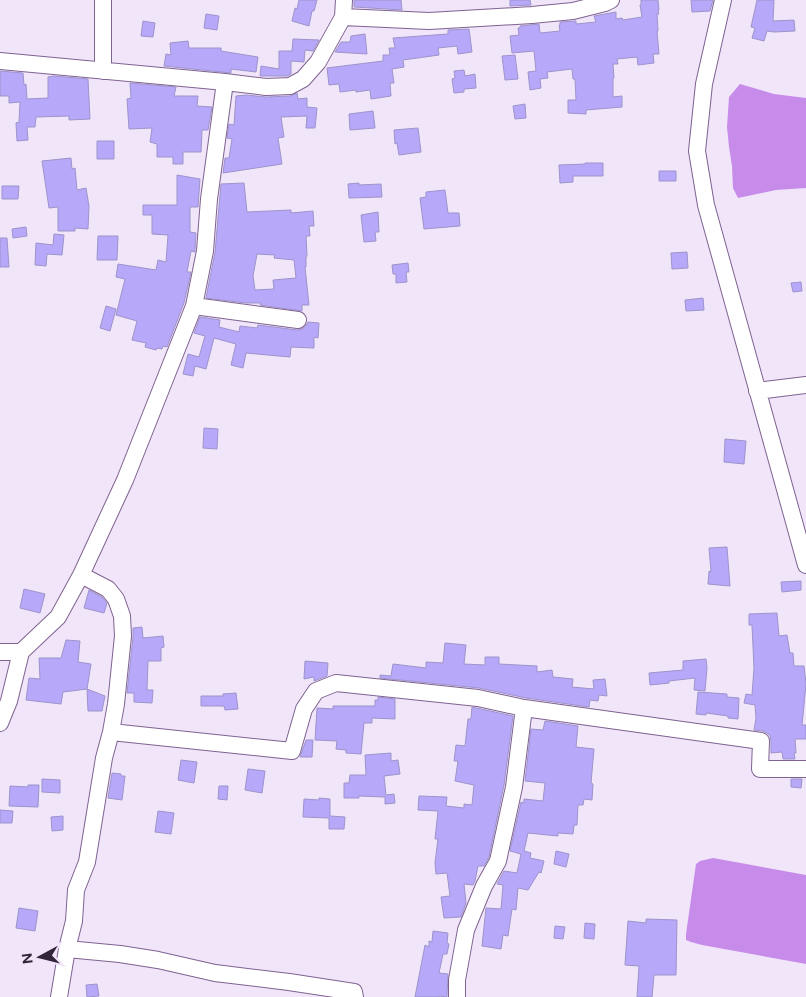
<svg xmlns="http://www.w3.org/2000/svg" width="806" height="997" font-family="Figtree,sans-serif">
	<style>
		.water { fill: #c78cea }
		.building { fill: #b7a8fa; stroke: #9d94ca; fill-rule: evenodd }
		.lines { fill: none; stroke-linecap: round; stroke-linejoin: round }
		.minor-casing { stroke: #7f6291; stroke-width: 18 }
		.minor { stroke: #fff; stroke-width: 16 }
	</style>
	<rect width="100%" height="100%" fill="#f1e5fa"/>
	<path class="water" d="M 740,84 L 774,94 L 806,98 L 806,188 L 776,190 L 738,198 L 733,188 L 732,166 L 729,147 L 727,127 L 729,97 Z
		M 713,858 L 806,875 L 806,964 L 702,945 L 691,942 L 686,940 L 686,934 L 696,864 L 700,861 Z"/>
	<path class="building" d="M 299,0 L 317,0 L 314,11 L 312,11 L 309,26 L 292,21 L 295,8 L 297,9 Z
		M 354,0 L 401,0 L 402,10 L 354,7 Z
		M 510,0 L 530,0 L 531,5 L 510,6 Z
		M 641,0 L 658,0 L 659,10 L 658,11 L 659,14 L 657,14 L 658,31 L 657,31 L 659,54 L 653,54 L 654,63 L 638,65 L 637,57 L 617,59 L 618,64 L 613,64 L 614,78 L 613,78 L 613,97 L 622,96 L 622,107 L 586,110 L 586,114 L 568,113 L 568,100 L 576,100 L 575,79 L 573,79 L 572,69 L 547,72 L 548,78 L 540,79 L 541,88 L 530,90 L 528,72 L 536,71 L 534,51 L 512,53 L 510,36 L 519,35 L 518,28 L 520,28 L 520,26 L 539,24 L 540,33 L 560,31 L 559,25 L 560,25 L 560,22 L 576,21 L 576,24 L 596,22 L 594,16 L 616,12 L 616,19 L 622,18 L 623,20 L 642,17 L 640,5 L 641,5 Z
		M 691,0 L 713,0 L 710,11 L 692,12 Z
		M 757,0 L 774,0 L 773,21 L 794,20 L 795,31 L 774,32 L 767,31 L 764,41 L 752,38 L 755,28 L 751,27 Z
		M 206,14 L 219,16 L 217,30 L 204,28 Z
		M 143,21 L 155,23 L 153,37 L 141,36 Z
		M 469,29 L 472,52 L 458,54 L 457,46 L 438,48 L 439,55 L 403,60 L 404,67 L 392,69 L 394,83 L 390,83 L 391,96 L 371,99 L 370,90 L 356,92 L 356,90 L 340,92 L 339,84 L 329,85 L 327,68 L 383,61 L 383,55 L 390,55 L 389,48 L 395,48 L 393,38 L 448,34 L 448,30 Z
		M 365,34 L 367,54 L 335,52 L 341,42 L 350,42 L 351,36 Z
		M 293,39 L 319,40 L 313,51 L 305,50 L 304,62 L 291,61 L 291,74 L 287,76 L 260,76 L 261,66 L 279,69 L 279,51 L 292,51 Z
		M 188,41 L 189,48 L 221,48 L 221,51 L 258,57 L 256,72 L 231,69 L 231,73 L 164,66 L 166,54 L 171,55 L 170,43 Z
		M 515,55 L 518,79 L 505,80 L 502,56 Z
		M 464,70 L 465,76 L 475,74 L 476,88 L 464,89 L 464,92 L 454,93 L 452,79 L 455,78 L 454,71 Z
		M 0,71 L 23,73 L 24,85 L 26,84 L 27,99 L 48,98 L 48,77 L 54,76 L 88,79 L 90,119 L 69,120 L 69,116 L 36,117 L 35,127 L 27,127 L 28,140 L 17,141 L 16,123 L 19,122 L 20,102 L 9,103 L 9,96 L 0,96 Z
		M 130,83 L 176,87 L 174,96 L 198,96 L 197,106 L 212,107 L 208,130 L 202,130 L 201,152 L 183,152 L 183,164 L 173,164 L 173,157 L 157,157 L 157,144 L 150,142 L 152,128 L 129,129 L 127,99 L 131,98 Z
		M 297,93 L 298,99 L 307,98 L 307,107 L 317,108 L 315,128 L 306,128 L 307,116 L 281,117 L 284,137 L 278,138 L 282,164 L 223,173 L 225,158 L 229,158 L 232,139 L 227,138 L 229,124 L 234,125 L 236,96 L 246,95 L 266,97 L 290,96 Z
		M 525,104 L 526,118 L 515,119 L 513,106 Z
		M 373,111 L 375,128 L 350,130 L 349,114 Z
		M 418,128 L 421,152 L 399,155 L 397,143 L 395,144 L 394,130 Z
		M 97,141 L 114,141 L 114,159 L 97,159 Z
		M 71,158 L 72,169 L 75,168 L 77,190 L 86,188 L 89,206 L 88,229 L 75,228 L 75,231 L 58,231 L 58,207 L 49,208 L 42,161 Z
		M 585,163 L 603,163 L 603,176 L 573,176 L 573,182 L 560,183 L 559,165 L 585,164 Z
		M 659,171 L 676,171 L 676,181 L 659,181 Z
		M 177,175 L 200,179 L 198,207 L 190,207 L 190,232 L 196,233 L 195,250 L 195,252 L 191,251 L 187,272 L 191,272 L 184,303 L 167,347 L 163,346 L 162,349 L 157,348 L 156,350 L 145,347 L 146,343 L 132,340 L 137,321 L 116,315 L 125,279 L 116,277 L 118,264 L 156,270 L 158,260 L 166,262 L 168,235 L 152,234 L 152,215 L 143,215 L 143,205 L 177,205 Z
		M 244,183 L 247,212 L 291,210 L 291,213 L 313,211 L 314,226 L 309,226 L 310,236 L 306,236 L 307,256 L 306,257 L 306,267 L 305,267 L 309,305 L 302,305 L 302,311 L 260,305 L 261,303 L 246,303 L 206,298 L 215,252 L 221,184 ZM 257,254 L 275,255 L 274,258 L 294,260 L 296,278 L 273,280 L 274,289 L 255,290 L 253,276 Z
		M 359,183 L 359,185 L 381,184 L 382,197 L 349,198 L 348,184 Z
		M 2,186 L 19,186 L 18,199 L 2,199 Z
		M 445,190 L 448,213 L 459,213 L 460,226 L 424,229 L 420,198 L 426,197 L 426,192 Z
		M 378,212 L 379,232 L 375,232 L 376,241 L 364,242 L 361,215 Z
		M 26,227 L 27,236 L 13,238 L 12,229 Z
		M 54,234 L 64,235 L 62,255 L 47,254 L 46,266 L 35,265 L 36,243 L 53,245 Z
		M 98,236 L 118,236 L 117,260 L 97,260 Z
		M 0,238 L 7,238 L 9,267 L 0,267 Z
		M 687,252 L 688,268 L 672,269 L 671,253 Z
		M 408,263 L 409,272 L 406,272 L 407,282 L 396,283 L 396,274 L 393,274 L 392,265 Z
		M 801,282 L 802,291 L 793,292 L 791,283 Z
		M 703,298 L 704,310 L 686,311 L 685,300 Z
		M 106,306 L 116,309 L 110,331 L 100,328 Z
		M 200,317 L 220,320 L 219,327 L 239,332 L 240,326 L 257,328 L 258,325 L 297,330 L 302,329 L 306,326 L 308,322 L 319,323 L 318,338 L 314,337 L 314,348 L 291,347 L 290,357 L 246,353 L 243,368 L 231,365 L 236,344 L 214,338 L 206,369 L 195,366 L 193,376 L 183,374 L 188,354 L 199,357 L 205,336 L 194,333 Z
		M 204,428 L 218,429 L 217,449 L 203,448 Z
		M 725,439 L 746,441 L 744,464 L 724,462 Z
		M 727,547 L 730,586 L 708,584 L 709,571 L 711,572 L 709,548 Z
		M 801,581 L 801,590 L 782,592 L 781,582 Z
		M 24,589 L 45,594 L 40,613 L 20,608 Z
		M 89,590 L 102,597 L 107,603 L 104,613 L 84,608 Z
		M 777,613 L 779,636 L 787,635 L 790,653 L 793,653 L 794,666 L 804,666 L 806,684 L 802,725 L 806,725 L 806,739 L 795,739 L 796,753 L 794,753 L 795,759 L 783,759 L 782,752 L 771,753 L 771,741 L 770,736 L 767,733 L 763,731 L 754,730 L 756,718 L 755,705 L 744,703 L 746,694 L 752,695 L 754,668 L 752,625 L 749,625 L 749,614 Z
		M 142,627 L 143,638 L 163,636 L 164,647 L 161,648 L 161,661 L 148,661 L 147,690 L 153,690 L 152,703 L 134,702 L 134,693 L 127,693 L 133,637 L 133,628 Z
		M 66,640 L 80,641 L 78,662 L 91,664 L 87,689 L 63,692 L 61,704 L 26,700 L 29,678 L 40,679 L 39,658 L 61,658 Z
		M 445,643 L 466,645 L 464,664 L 485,665 L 485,657 L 499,657 L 499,664 L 537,666 L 537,672 L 552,670 L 553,677 L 573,679 L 572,687 L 594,689 L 593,680 L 605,679 L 607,696 L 599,695 L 598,701 L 590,700 L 589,707 L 526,698 L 479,688 L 380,678 L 380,675 L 391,676 L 393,664 L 426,668 L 426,662 L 443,663 Z
		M 706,659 L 707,668 L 705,691 L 694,690 L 695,678 L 669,681 L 669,683 L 650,685 L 649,673 L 683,670 L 683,661 Z
		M 305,661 L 328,663 L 327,676 L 314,681 L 314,677 L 304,679 Z
		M 87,689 L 105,696 L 102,711 L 88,711 Z
		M 698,692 L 727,694 L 727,697 L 739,698 L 738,719 L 728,718 L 728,716 L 706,713 L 706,715 L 696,714 Z
		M 236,693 L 238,709 L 225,710 L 224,706 L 201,706 L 201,696 L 223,696 L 223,694 Z
		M 378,697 L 395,699 L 395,719 L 372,718 L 372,723 L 364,723 L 361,754 L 346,753 L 346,750 L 336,749 L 337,741 L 315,740 L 317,708 L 333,709 L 333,706 L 375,706 L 375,700 L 378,700 Z
		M 472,707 L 513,716 L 504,785 L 489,857 L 484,866 L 478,866 L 475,881 L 473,885 L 464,884 L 466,903 L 461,917 L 444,918 L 441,897 L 450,896 L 447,873 L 436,874 L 435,863 L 438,839 L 435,839 L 438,811 L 418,810 L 419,796 L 447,797 L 446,806 L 464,808 L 464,804 L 472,805 L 474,785 L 455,781 L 458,761 L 454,761 L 456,745 L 465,746 L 468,719 L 471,719 Z
		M 545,721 L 578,726 L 576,747 L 594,749 L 591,783 L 593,784 L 592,800 L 584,799 L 583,805 L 578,805 L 577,825 L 574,825 L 573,834 L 558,833 L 558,836 L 528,833 L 524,851 L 531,853 L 530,858 L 544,861 L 541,873 L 539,872 L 528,890 L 518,888 L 516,910 L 512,909 L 508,936 L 503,935 L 501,949 L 482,946 L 486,908 L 501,909 L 503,885 L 497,884 L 504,871 L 517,873 L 521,854 L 510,851 L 521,802 L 524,803 L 524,799 L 543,801 L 545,783 L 525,781 L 531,729 L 543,730 Z
		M 306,740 L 313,740 L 312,757 L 300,757 Z
		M 391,753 L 391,761 L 398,760 L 400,774 L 384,776 L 386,795 L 394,794 L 395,803 L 385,804 L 385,797 L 359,796 L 359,798 L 344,798 L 344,783 L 349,783 L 350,775 L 366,775 L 365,755 Z
		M 181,760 L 197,762 L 194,783 L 178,780 Z
		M 248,769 L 265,771 L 262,793 L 245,790 Z
		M 112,773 L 121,774 L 121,776 L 125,776 L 122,800 L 108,798 Z
		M 42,779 L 60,780 L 60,793 L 42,792 Z
		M 791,779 L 802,779 L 801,788 L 791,787 Z
		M 28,785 L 39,785 L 38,807 L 9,806 L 10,786 L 28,787 Z
		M 219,786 L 228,786 L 227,800 L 218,799 Z
		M 319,798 L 330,799 L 330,816 L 345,817 L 344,829 L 329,829 L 329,818 L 303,817 L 304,799 L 319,800 Z
		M 0,810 L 13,811 L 12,823 L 0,823 Z
		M 158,811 L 174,813 L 171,834 L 155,832 Z
		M 63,816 L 63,830 L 52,831 L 51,817 Z
		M 556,851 L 569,854 L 566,867 L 554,864 Z
		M 19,908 L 38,911 L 35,931 L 16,928 Z
		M 646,919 L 677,920 L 676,975 L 654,975 L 652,997 L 637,997 L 639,966 L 625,965 L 628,921 L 646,923 Z
		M 585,923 L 595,924 L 594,939 L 584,938 Z
		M 555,926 L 565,927 L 563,939 L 554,938 Z
		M 433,931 L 448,933 L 447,943 L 449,944 L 447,954 L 443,954 L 439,973 L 448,974 L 447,997 L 439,996 L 439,997 L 415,997 L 425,945 L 429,947 L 429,941 L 432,942 Z
		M 97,984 L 99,996 L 87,997 L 86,985 Z"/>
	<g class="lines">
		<defs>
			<path id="minor" d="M 723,0 L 704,84 L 697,151 L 706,205 L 806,565
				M 343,17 L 429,21 L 532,15 L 573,11 L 605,3 L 611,0
				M 0,61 L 225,82 L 266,87 L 290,86 L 303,79 L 318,62 L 343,17 L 344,0
				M 103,71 L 103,0
				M 194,306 L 298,320
				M 757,391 L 806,385
				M 0,652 L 21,652 L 58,617 L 81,575 L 125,480 L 194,306 L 205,251 L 209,199 L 225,82
				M 0,723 L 9,701 L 21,652
				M 111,732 L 292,751 L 304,709 L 316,691 L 336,683 L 478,698 L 524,708
				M 67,949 L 120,954 L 158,960 L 215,973 L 289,982 L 354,992 L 355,997
				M 59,997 L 67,949 L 74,921 L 76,890 L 87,862 L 104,758 L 111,732 L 116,704 L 123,636 L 122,616 L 116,599 L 108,589 L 81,575
				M 457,997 L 457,980 L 466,930 L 484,886 L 498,861 L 514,787 L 524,708 L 761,741 L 760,769 L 806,769"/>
		</defs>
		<use href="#minor" class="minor-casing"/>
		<use href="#minor" class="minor"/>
	</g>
	<g transform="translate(40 957) rotate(263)" stroke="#f1e5fa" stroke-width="4" paint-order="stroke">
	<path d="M0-4L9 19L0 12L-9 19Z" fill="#312539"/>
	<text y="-8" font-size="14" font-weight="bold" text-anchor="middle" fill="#312539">N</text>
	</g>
</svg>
